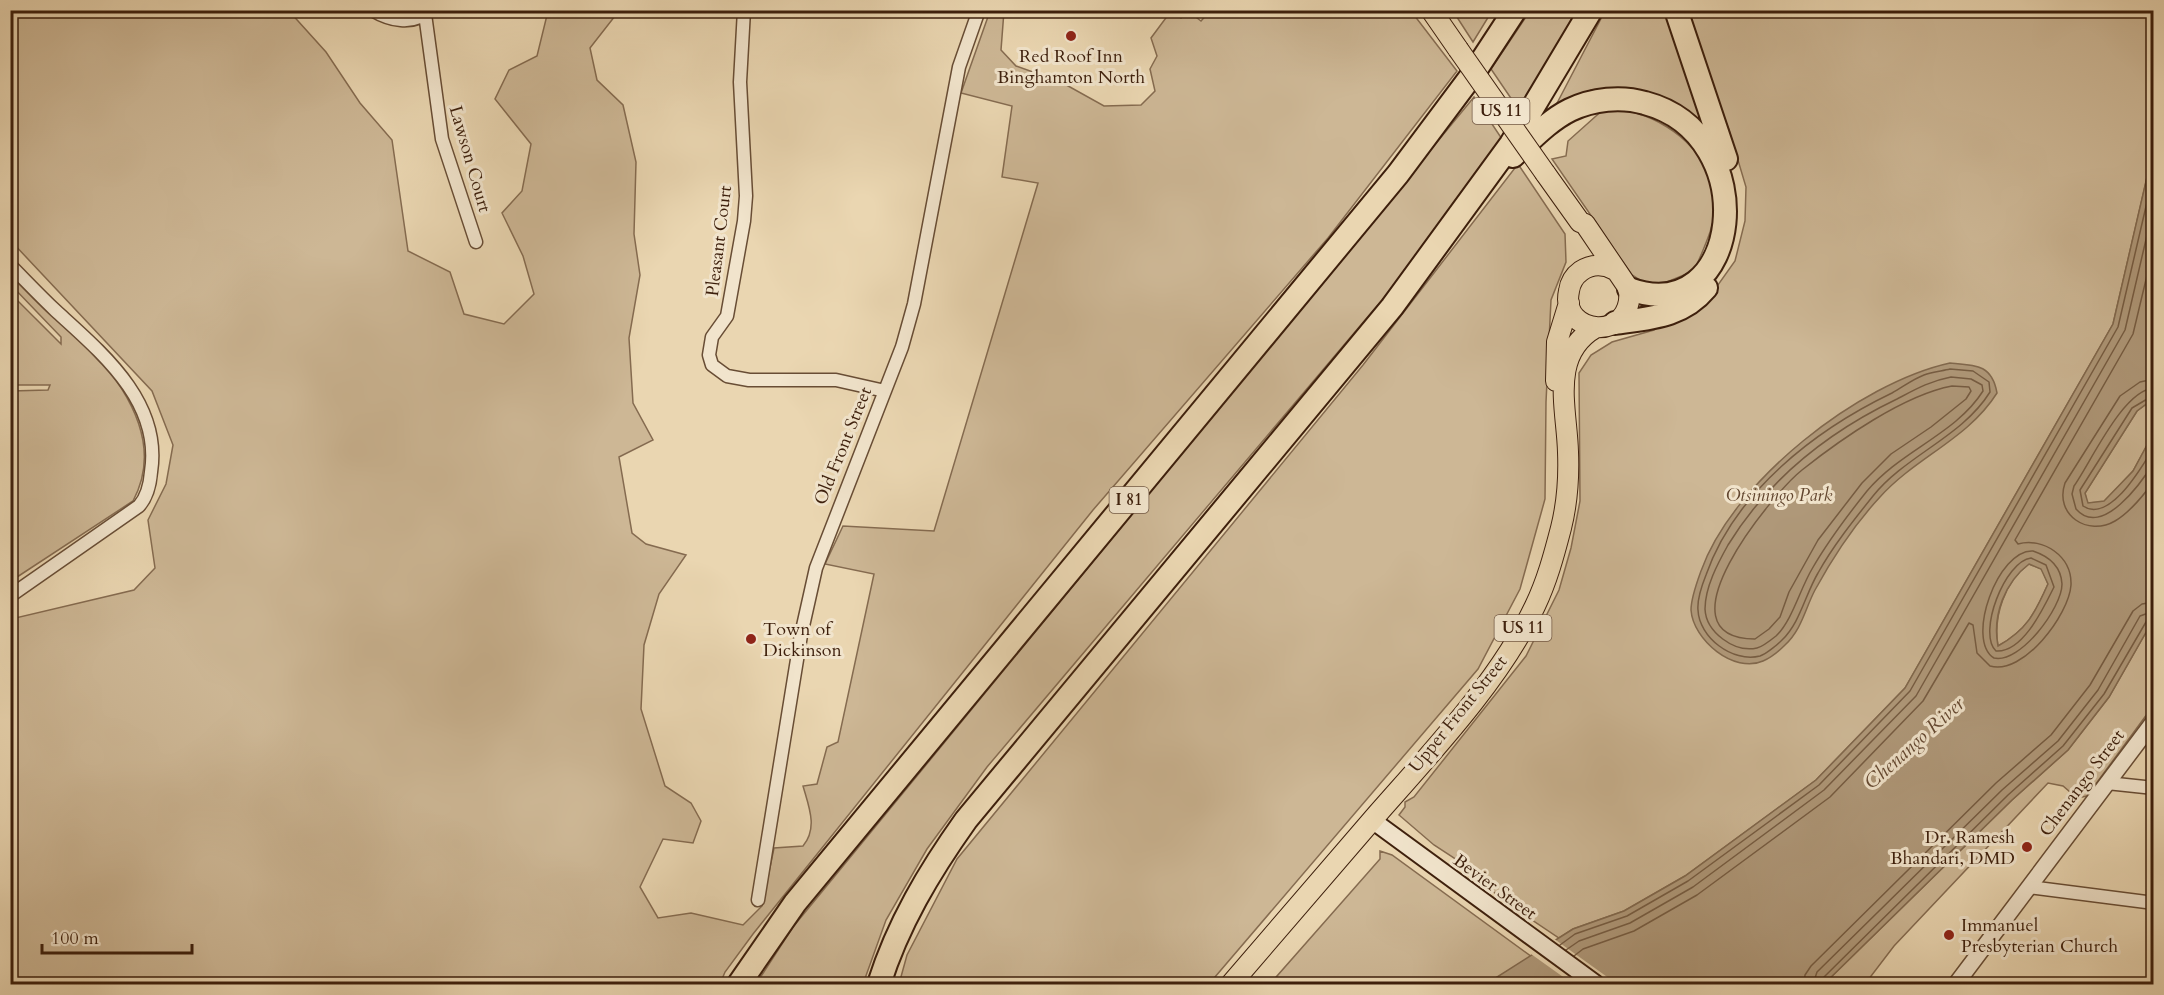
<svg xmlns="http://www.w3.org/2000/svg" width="2164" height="995" font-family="Cardo,serif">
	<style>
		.green { fill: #cdb795; stroke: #856b50; stroke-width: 1.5 }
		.water { fill: #af9879; stroke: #81684d; stroke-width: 1.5; fill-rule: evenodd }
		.pier { fill: #ead6b1 }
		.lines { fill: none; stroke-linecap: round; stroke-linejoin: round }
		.shore { stroke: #765c42; stroke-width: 1.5 }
		.minor-casing { stroke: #684d35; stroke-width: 15 }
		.tertiary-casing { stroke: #684d35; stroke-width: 18 }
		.secondary-casing { stroke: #3d1f0c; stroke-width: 20 }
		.primary-casing { stroke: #3d1f0c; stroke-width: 22 }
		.motorway-casing { stroke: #3d1f0c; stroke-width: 26 }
		.minor { stroke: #f1e4cc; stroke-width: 12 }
		.tertiary { stroke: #f1e4cc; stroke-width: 15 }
		.secondary { stroke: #f1e4cc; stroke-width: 16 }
		.primary { stroke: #ead6b1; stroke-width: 20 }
		.motorway { stroke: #ead6b1; stroke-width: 22 }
		.primary-bridge-casing { stroke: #3d1f0c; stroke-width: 22; stroke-linecap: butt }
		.primary-bridge { stroke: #ead6b1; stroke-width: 20 }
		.poi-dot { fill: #8f2418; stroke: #f1e4cc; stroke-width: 2 }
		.labels { text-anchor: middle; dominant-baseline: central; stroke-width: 6; stroke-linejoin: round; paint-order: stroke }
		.shield { fill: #f1e4cc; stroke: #735a46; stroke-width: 1.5 }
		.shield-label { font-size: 16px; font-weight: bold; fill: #3d1f0c }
		.poi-label { font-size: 18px; fill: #3d1f0c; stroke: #f1e4cc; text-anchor: start }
		.street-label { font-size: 18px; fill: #3d1f0c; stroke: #f1e4cc }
		.park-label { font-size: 18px; font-style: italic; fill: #61452e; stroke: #f1e4cc }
		.water-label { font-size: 20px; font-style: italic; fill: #654932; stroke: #f1e4cc }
	</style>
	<rect width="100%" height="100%" fill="#ead6b1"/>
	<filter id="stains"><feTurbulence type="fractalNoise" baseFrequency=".00333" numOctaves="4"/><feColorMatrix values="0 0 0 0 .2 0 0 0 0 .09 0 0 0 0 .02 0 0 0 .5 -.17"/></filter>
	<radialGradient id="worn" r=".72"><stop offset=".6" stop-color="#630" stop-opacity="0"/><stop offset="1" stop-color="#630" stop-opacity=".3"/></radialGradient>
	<path class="green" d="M 1211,10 L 1411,11 L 1457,71 L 1328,238 L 1093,510 L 753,934 L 725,972 L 720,984 L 11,984 L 11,619 L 134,590 L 155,568 L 148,520 L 166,484 L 173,445 L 152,391 L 11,241 L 11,11 L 289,11 L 326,52 L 360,103 L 392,140 L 408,251 L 450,272 L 464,314 L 504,324 L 534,294 L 523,256 L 502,213 L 522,191 L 531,144 L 495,99 L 509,70 L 537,56 L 548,11 L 611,11 L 615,16 L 590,48 L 597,80 L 623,105 L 636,162 L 634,234 L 640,275 L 629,338 L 633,403 L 653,440 L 619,457 L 632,533 L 646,544 L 686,555 L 659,594 L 644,645 L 641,709 L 665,786 L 691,803 L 701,821 L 693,843 L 663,839 L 640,887 L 658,918 L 691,913 L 743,925 L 762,906 L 774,848 L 803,846 C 818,828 809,807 803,786 L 817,784 L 827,747 L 838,742 L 874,574 L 825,564 L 843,526 L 934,531 L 1038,183 L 1002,177 L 1012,106 L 961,93 L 990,11 L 1004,11 L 1001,50 L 1016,66 L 1061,82 L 1104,106 L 1141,105 L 1155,91 L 1150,69 L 1157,56 L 1151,38 L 1171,11 L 1181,18 L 1188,11 L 1201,21 Z
		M 1453,11 L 1492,11 L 1473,42 Z
		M 1530,11 L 1576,11 L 1521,113 L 1491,69 Z
		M 1605,11 L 1668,11 L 1711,140 L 1640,93 L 1591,90 L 1555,107 Z
		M 1687,11 L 2153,11 L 2153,152 L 2113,324 L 1905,688 L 1816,780 L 1685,876 L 1624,911 L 1573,929 L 1559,938 L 1505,902 L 1473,874 L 1474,871 L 1434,845 L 1399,815 L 1405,807 L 1405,802 L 1414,797 L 1526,656 L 1559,590 L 1571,548 L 1580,501 L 1579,373 L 1591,355 L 1612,342 L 1654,330 L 1713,292 L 1735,261 L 1745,221 L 1746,187 L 1729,130 L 1691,30 Z
		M 1474,97 L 1502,139 L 1415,261 L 987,767 L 927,849 L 886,920 L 863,984 L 756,984 L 793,927 Z
		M 1605,108 C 1649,110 1691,134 1709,174 C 1712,181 1717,189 1717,196 C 1716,223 1705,246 1694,271 L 1652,288 L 1632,275 L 1552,159 L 1566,156 L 1568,141 Z
		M 1518,164 L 1565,234 L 1566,262 L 1551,300 L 1546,402 L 1545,499 L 1520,589 L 1478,669 L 1209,984 L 899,984 L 907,955 L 957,859 L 1363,365 Z
		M 11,271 C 66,325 181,412 133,501 L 11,581 L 11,391 L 48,390 L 50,385 L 11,385 L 10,293 L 61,344 L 61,337 L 11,285 Z
		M 2153,399 L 2153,434 L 2133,471 L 2104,502 L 2087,503 L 2085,493 L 2137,411 Z
		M 2029,564 L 2042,569 L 2048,584 C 2035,613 2027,630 1998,646 C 1993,615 2005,582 2029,564 Z
		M 2153,620 L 2153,706 L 2087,796 L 2077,798 L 2063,786 L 2048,783 L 1894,946 L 1865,984 L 1824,984 L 2012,800 L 2068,750 L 2109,697 Z
		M 1380,851 L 1392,855 L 1532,957 L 1486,984 L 1270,984 L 1380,859 Z"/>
	<path class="water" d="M 2153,151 L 2153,399 L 2137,411 L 2085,493 L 2088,503 L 2104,501 L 2133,471 L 2153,434 L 2153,620 L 2109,697 L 2068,750 L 2012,800 L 1824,984 L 1486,984 L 1573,929 L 1624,911 L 1685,876 L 1816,780 L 1905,688 L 2113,324 ZM 2029,564 L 2041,569 L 2048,584 C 2035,613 2027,630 1998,646 C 1992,615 2005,582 2029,564 Z
		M 1950,363 C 1975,365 1992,364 1997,393 C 1968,439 1916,457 1880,497 C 1854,525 1833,557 1815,590 C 1805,609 1802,629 1785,645 C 1780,650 1770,658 1763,661 C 1734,674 1693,640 1691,610 C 1691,598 1697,582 1701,571 C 1733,481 1859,383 1950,363 Z"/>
	<path class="pier" d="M 1553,938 L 1617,984 L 1573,984 L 1531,954 Z"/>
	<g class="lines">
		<path class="shore" d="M 1950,369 L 1973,371 L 1989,382 L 1990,392 C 1962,437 1906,455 1873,496 C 1853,521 1833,546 1818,573 C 1805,595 1800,623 1782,640 C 1777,645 1766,654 1760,656 C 1732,663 1699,637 1698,610 C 1697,599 1702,585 1706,575 C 1735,492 1815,430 1892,393 C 1903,387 1913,379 1924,375 C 1932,372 1942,371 1950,369 Z
			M 1951,377 L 1971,379 L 1982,385 L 1983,391 C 1956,434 1900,451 1867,491 C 1847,516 1828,541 1812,569 C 1800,589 1792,621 1776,636 C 1771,640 1762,647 1757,648 C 1734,653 1706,632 1705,609 C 1705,587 1718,563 1728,545 C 1768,480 1828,432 1897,399 C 1916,389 1930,381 1951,377 Z
			M 2154,379 L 2140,382 L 2120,396 L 2065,483 C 2054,515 2088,537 2115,521 C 2129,513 2146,493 2154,480
			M 1952,386 L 1969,387 L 1971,391 L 1966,399 L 1931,427 L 1891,454 L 1862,483 L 1818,540 L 1789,592 L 1780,617 L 1769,629 L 1755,639 C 1654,638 1772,494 1802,470 C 1841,439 1904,395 1952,386 Z
			M 2154,388 C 2123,390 2091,462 2074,486 L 2072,494 L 2076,509 C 2102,539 2142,482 2154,462
			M 2154,395 L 2132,408 L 2080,490 L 2083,506 C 2110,524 2143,465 2154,447
			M 2033,551 C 2048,556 2061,566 2062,584 C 2062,608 2020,664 1994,658 C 1965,640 1998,549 2033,551 Z
			M 2031,558 L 2046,565 L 2054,587 C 2044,607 2023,653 1996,651 C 1977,633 2005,561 2031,558 Z
			M 1560,945 L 1575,934 L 1627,916 L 1688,881 L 1819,785 L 1910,691 L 2118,327 L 2154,172
			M 1566,950 L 1579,941 L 1630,923 L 1693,887 L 1824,790 L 1916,696 L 2125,330 L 2154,205
			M 1574,956 L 1583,949 L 1634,931 L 1697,895 L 1830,797 L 1923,701 L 1969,623 L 1973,625 L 1977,653 L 1990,666 C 2023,676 2069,615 2071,585 C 2072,556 2043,537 2018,544 L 2015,540 L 2133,334 L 2154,246
			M 1804,984 L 1805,975 L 1811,966 L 1996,783 L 2051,735 L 2090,685 L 2133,611 L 2142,604 L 2154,602
			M 1813,984 L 1817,972 L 2002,790 L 2058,741 L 2098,690 L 2140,616 L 2154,611
			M 1821,984 L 1823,978 L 2008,795 L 2063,746 L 2104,694 L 2146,622 L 2154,618"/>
		<defs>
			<path id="minor" d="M 372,10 C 389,20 413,27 429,10
				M 744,10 L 740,82 L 746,196 L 744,221 L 727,316 L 712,337 L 709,355 L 712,365 L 727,376 L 749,380 L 836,380 L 885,391
				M 425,14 L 442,139 L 476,242
				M 10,265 C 25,280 40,296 56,311 C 102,353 162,402 151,472 C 150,485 147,497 139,506 L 10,596
				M 2107,783 L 2154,788
				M 2029,887 L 2154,903
				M 758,900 L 801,635 L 816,568 L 902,347 L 914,304 L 959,67 L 979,10"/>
			<path id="tertiary" d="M 1956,984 L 2154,721"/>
			<path id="secondary" d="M 1372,820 L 1596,984"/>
			<path id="primary" d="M 1431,10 L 1458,49
				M 1545,173 L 1580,222 L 1585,224 L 1629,289 C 1635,343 1559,336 1569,291 C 1570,283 1574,276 1581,271 C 1591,264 1604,264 1615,270
				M 1556,381 L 1557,342 L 1569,303
				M 1231,984 C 1278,929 1325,874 1373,819 C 1428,756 1499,682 1535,606 C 1547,581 1554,555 1561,528 C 1567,504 1569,477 1568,452 C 1567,409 1549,355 1595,328"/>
			<path id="motorway" d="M 1676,10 L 1726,159
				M 1513,156 C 1531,140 1548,121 1570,110 C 1593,99 1621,96 1645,103 C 1765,135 1742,330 1629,289
				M 1615,323 C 1650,318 1682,317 1706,288
				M 739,984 L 795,903 L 1398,174 L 1475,71 L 1515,10
				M 879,984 C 898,924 929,872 966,820 L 1392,307 L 1511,144 L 1591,10"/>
		</defs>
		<use href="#minor" class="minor-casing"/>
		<use href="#tertiary" class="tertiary-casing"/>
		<use href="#secondary" class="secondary-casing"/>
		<use href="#primary" class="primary-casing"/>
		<use href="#motorway" class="motorway-casing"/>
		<use href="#minor" class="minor"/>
		<use href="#tertiary" class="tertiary"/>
		<use href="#secondary" class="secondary"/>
		<use href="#primary" class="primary"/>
		<use href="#motorway" class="motorway"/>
		<defs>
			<path id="primary-bridge" d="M 1458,49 L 1545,173"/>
		</defs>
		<use href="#primary-bridge" class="primary-bridge-casing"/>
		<use href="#primary-bridge" class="primary-bridge"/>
	</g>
	<g class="poi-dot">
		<circle cx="1071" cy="36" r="6"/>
		<circle cx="751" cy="639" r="6"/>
		<circle cx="2027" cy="847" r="6"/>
		<circle cx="1949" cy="935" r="6"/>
	</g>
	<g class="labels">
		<g class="shield">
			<rect x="1472.5" y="98" width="57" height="26" rx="4.5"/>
			<rect x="1109.5" y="487" width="39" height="26" rx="4.5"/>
			<rect x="1494.5" y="615" width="57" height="26" rx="4.5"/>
		</g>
		<g class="shield-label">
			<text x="1501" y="111">US 11</text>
			<text x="1129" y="500">I 81</text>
			<text x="1523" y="628">US 11</text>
		</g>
		<g class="poi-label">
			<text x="1071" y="56" text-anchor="middle">Red Roof Inn<tspan x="1071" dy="21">Binghamton North</tspan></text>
			<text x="763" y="629">Town of<tspan x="763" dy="21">Dickinson</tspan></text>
			<text x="2015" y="837" text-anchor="end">Dr. Ramesh<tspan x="2015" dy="21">Bhandari, DMD</tspan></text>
			<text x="1961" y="925">Immanuel<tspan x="1961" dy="21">Presbyterian Church</tspan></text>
		</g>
		<g class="street-label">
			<text transform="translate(470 159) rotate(74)">Lawson Court</text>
			<text transform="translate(719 241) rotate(-83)">Pleasant Court</text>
			<text transform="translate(843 446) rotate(-68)">Old Front Street</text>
			<text transform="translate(1458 714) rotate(-51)">Upper Front Street</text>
			<text transform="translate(2082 783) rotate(-53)">Chenango Street</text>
			<text transform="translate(1495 887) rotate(36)">Bevier Street</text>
		</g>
		<g class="park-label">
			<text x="1779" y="495">Otsiningo Park</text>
		</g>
		<g class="water-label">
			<text transform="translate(1914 743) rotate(-42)">Chenango River</text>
		</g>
	</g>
	<rect width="2164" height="995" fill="none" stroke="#ead6b1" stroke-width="36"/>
	<rect x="12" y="12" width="2140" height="971" fill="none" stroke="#3d1f0c" stroke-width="3"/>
	<rect x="18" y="18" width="2128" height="959" fill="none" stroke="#3d1f0c" stroke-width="1.5"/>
	<path d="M42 944v9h150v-9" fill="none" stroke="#3d1f0c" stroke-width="3"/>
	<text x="51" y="944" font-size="18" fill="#3d1f0c" stroke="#f1e4cc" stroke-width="4.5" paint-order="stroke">100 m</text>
	<rect width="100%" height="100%" filter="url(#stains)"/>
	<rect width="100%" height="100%" fill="url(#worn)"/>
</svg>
